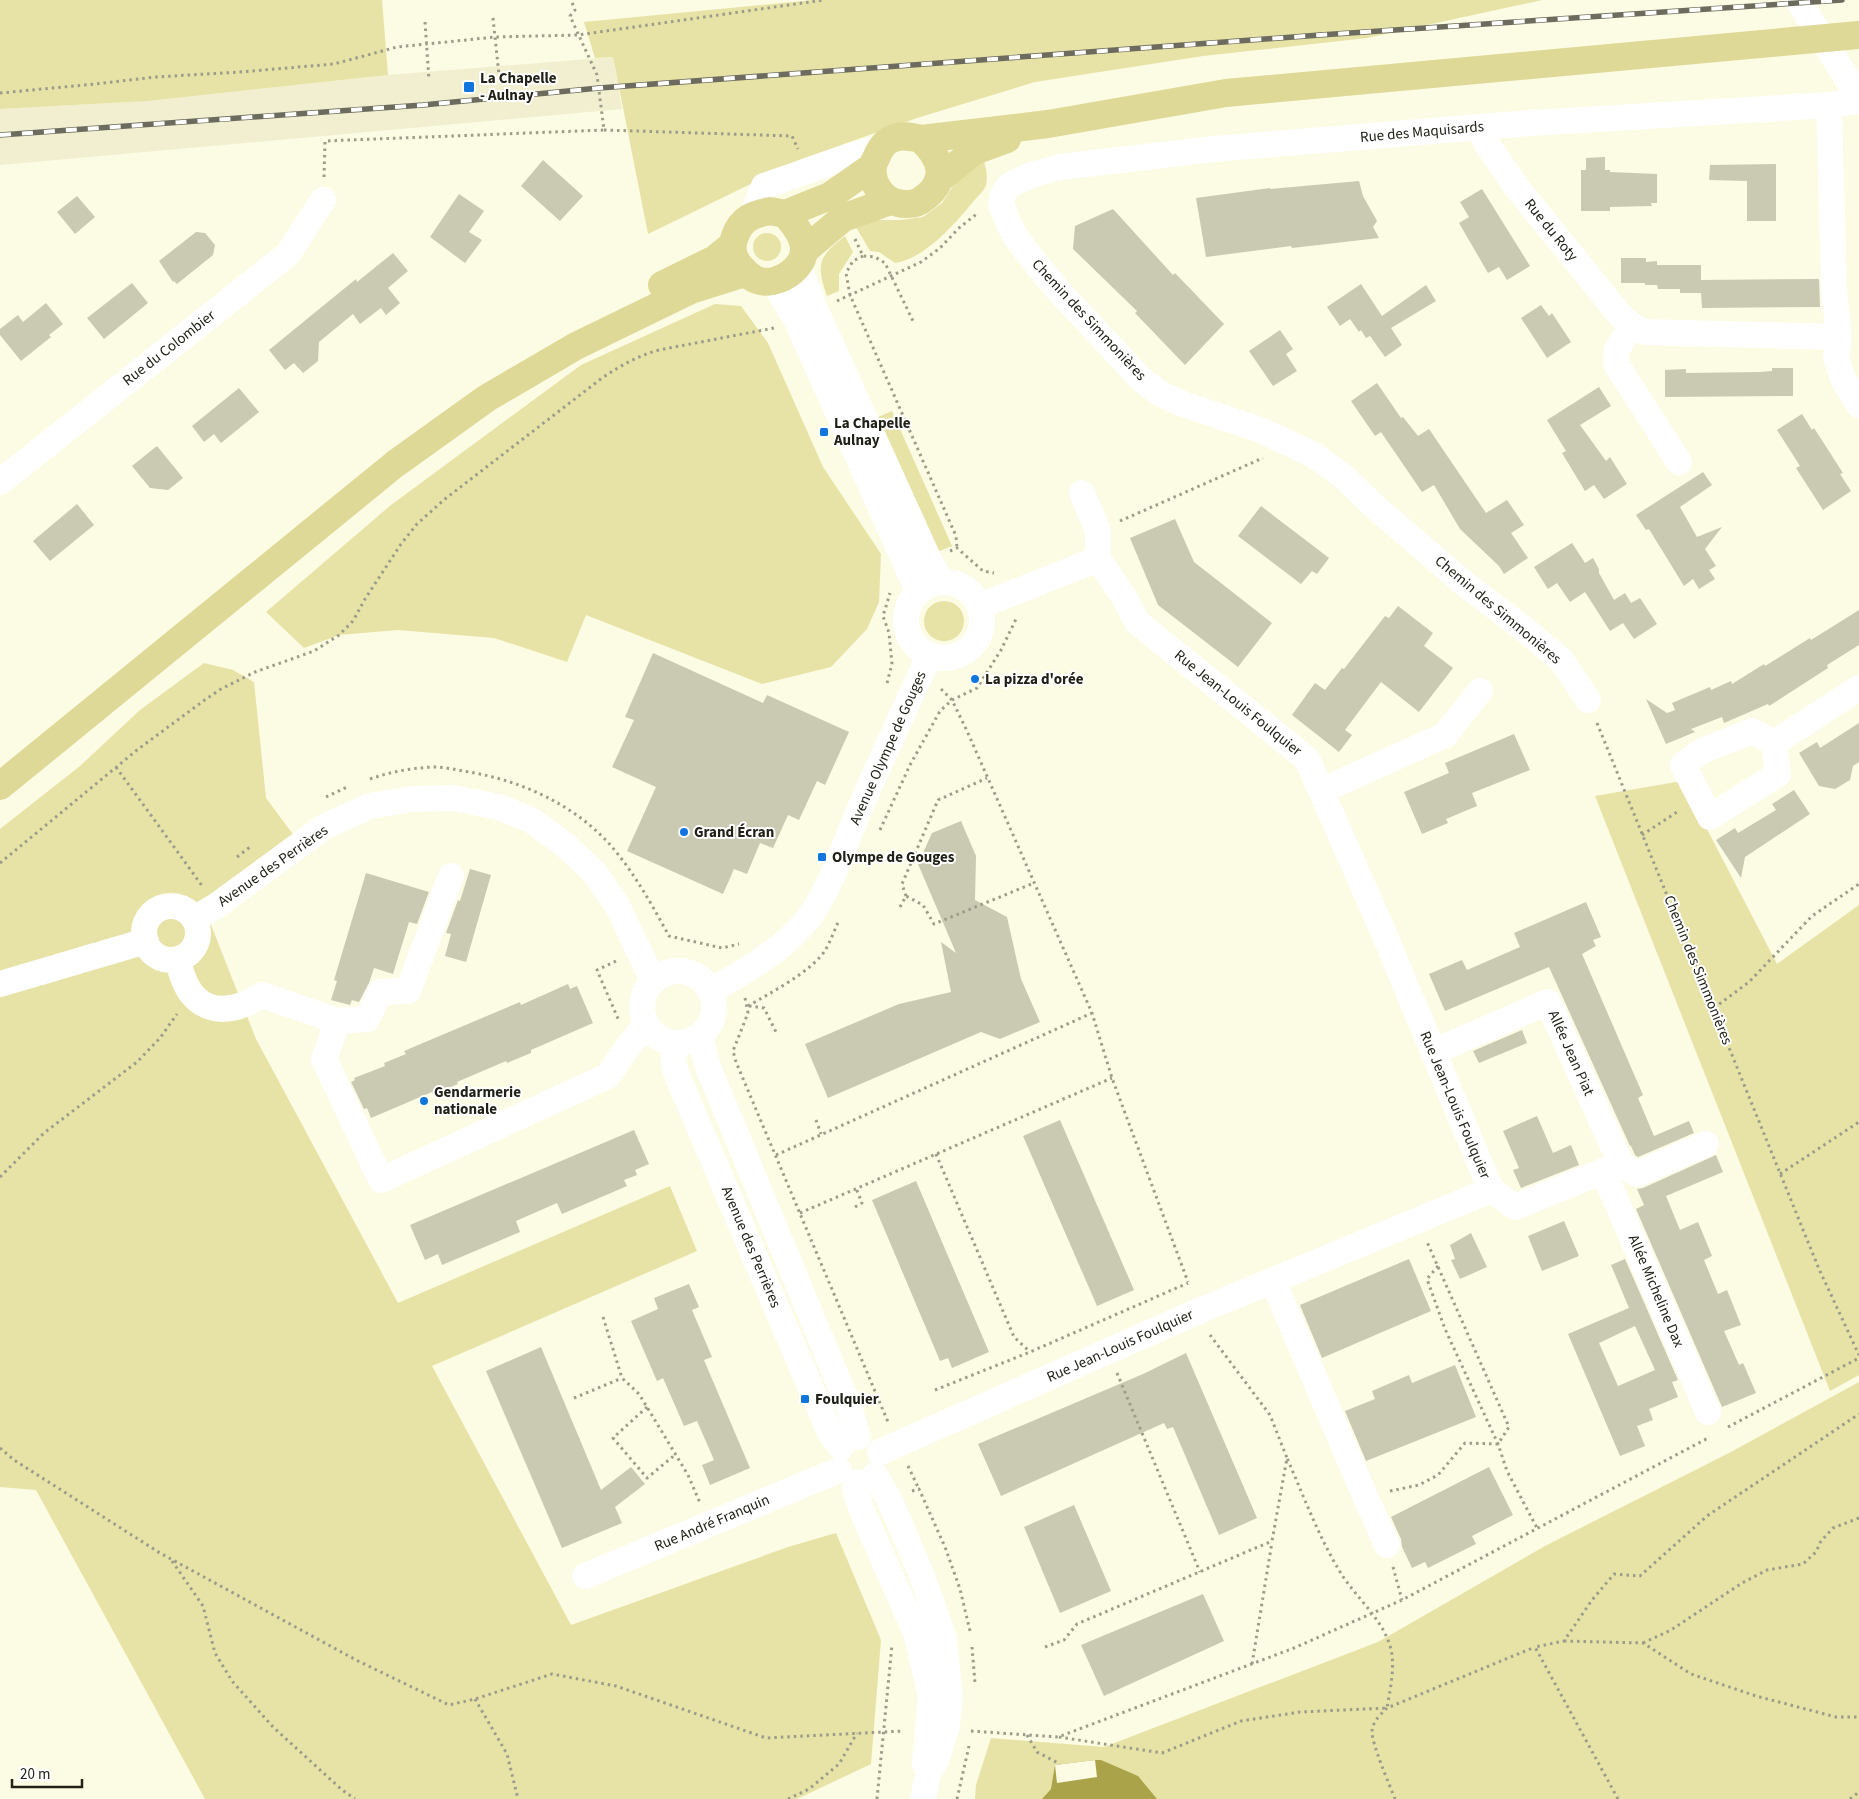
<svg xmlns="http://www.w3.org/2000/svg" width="1859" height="1799" font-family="'Source Sans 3',sans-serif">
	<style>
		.built { fill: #f1efd0 }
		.green { fill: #e7e3a6 }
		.water { fill: #aaa34a }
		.pier { fill: #fcfbe3 }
		.building { fill: #cac9b2; fill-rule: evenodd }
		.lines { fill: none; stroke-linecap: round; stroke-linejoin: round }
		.path { stroke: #9c9c8a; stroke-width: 3; stroke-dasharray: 2.5 4; stroke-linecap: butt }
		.minor { stroke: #fff; stroke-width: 26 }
		.major { stroke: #dfd998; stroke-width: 28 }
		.rail-casing { stroke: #6c6b5d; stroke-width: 5.5 }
		.rail { stroke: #fff; stroke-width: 4; stroke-dasharray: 11; stroke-linecap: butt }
		.poi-dot { fill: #1175de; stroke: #fff; stroke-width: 2 }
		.labels { text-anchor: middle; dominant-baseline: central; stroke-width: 4; stroke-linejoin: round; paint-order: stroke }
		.poi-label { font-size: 15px; font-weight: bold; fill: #212118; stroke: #fff; text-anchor: start }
		.street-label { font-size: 15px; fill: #212118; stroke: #fff }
	</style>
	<rect width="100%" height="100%" fill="#fcfbe3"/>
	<path class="built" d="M 613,57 L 622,109 L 0,165 L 0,109 L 148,101 L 388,75 Z"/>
	<path class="green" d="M 0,0 L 382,0 L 388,75 L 148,101 L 0,109 Z
		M 813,0 L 1542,0 L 1367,38 L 1203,56 L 1035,82 L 917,118 L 802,159 L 648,234 L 613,57 L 595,58 L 584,22 Z
		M 983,158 C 986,168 988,175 986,185 C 984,191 976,198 972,203 C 954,225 924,259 895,263 L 879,252 L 870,251 L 856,227 L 876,220 L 900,220 L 923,217 L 942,203 L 954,184 Z
		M753 247a14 14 0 1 1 28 0a14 14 0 1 1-28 0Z
		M 845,236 L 853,252 L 839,274 L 839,291 L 827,296 C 816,264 818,257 845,236 Z
		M 715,304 L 741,306 L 768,343 L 823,467 L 881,554 L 879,602 L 867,629 L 831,667 L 762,684 L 586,615 L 567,662 L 494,638 L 398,630 L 339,635 L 304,648 L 266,612 L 391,505 L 581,365 Z
		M 892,411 L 952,546 L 935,553 L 876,418 Z
		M924 621a20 20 0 1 1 40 0a20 20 0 1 1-40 0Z
		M 204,663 L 233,670 L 254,682 L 266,798 L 295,837 L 202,902 L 256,1039 L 398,1303 L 670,1186 L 697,1251 L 432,1366 L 571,1625 L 788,1547 L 836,1533 L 881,1640 L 871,1764 L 797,1799 L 205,1799 L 36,1490 L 0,1487 L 0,829 L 80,766 L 140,710 Z
		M 1682,781 L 1777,964 L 1859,905 L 1859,1375 L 1830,1391 L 1595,796 Z
		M 1859,1382 L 1859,1799 L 975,1799 L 976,1785 L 991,1738 L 1104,1747 L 1378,1642 L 1545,1546 L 1729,1453 Z"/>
	<path class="water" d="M 1095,1760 L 1101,1760 L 1138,1776 L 1157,1799 L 1042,1799 L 1051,1789 L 1055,1765 Z"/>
	<path class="pier" d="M 1095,1760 L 1097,1777 L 1057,1783 L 1055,1765 Z"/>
	<path class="building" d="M 1605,157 L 1605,170 L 1610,170 L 1610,172 L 1657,174 L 1657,203 L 1651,203 L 1652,206 L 1610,207 L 1610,211 L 1581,211 L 1581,170 L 1586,170 L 1586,158 Z
		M 543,160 L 583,196 L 560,221 L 521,186 Z
		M 1776,164 L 1776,221 L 1747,221 L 1747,181 L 1709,180 L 1710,165 Z
		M 1359,181 L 1363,196 L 1377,221 L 1373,227 L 1379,238 L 1292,248 L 1291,246 L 1206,257 L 1196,198 L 1270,188 L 1270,189 Z
		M 1482,189 L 1530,266 L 1507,280 L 1499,267 L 1488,273 L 1459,223 L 1469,217 L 1460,202 Z
		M 459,194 L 484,211 L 469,232 L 482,240 L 465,263 L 430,237 Z
		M 77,196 L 95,217 L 75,234 L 57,212 Z
		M 1113,209 L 1173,275 L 1175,273 L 1224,324 L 1185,365 L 1135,313 L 1137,311 L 1073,249 L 1075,226 Z
		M 196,232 L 205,233 L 215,245 L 213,255 L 177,284 L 174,281 L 173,282 L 159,261 Z
		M 393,253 L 408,271 L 388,288 L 400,303 L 386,315 L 381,308 L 360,324 L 353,314 L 319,342 L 318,361 L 303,373 L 294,363 L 285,370 L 269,350 L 356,279 L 357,282 Z
		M 1621,258 L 1646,258 L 1646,262 L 1657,261 L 1657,265 L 1701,265 L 1701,286 L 1701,280 L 1819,279 L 1820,307 L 1702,308 L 1701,293 L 1680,293 L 1680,289 L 1658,289 L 1657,285 L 1645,285 L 1645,283 L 1621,283 Z
		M 132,283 L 148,303 L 104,339 L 87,318 Z
		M 1361,284 L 1382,316 L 1426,285 L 1436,301 L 1391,328 L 1402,345 L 1385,357 L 1370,336 L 1366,338 L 1361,330 L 1359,332 L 1350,319 L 1340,326 L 1327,307 Z
		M 46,303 L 63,324 L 49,335 L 51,337 L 21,361 L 0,335 L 0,329 L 18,315 L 23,322 Z
		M 1541,305 L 1549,316 L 1552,313 L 1571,342 L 1547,358 L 1521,318 Z
		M 1280,330 L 1293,349 L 1286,354 L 1297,371 L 1273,386 L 1249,351 Z
		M 1772,368 L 1793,368 L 1793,396 L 1665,397 L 1665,370 L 1686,369 L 1686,373 L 1760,372 L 1772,371 Z
		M 1377,383 L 1401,418 L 1403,417 L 1418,436 L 1429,429 L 1486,513 L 1507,500 L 1524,525 L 1511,533 L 1528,558 L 1504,574 L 1499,566 L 1460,529 L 1434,485 L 1422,492 L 1381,432 L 1375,436 L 1351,401 Z
		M 1599,387 L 1611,406 L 1580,425 L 1606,461 L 1610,457 L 1627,484 L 1604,499 L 1594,485 L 1585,491 L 1562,453 L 1566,451 L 1547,420 Z
		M 239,388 L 259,412 L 221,443 L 214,434 L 204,442 L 192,426 Z
		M 1802,414 L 1812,430 L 1814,428 L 1843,473 L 1840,474 L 1851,491 L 1823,510 L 1796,468 L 1800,466 L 1777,430 Z
		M 157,446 L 183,478 L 168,490 L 150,488 L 132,466 Z
		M 1703,472 L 1712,485 L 1680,507 L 1697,537 L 1722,527 L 1705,549 L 1716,566 L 1709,570 L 1715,579 L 1699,589 L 1693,579 L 1684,586 L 1649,529 L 1646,530 L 1636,515 Z
		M 77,504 L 94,525 L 50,561 L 33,541 Z
		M 1261,506 L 1329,558 L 1317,574 L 1312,571 L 1301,584 L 1238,536 Z
		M 1175,519 L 1194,562 L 1272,623 L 1238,667 L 1158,605 L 1130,538 Z
		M 1572,543 L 1585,563 L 1593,558 L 1599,569 L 1599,573 L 1614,600 L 1625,593 L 1631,603 L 1640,598 L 1657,624 L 1634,639 L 1623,623 L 1610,631 L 1585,592 L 1570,602 L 1557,583 L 1548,589 L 1534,567 Z
		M 1398,606 L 1433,633 L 1424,646 L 1453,668 L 1419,712 L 1381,682 L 1345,730 L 1352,735 L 1339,752 L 1292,715 L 1315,683 L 1325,690 L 1342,668 L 1344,669 L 1385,616 L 1389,618 Z
		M 1859,610 L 1859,645 L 1827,665 L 1828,668 L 1769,706 L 1768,704 L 1724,723 L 1722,717 L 1691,729 L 1695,732 L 1666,744 L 1646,699 L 1667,713 L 1675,710 L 1672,703 L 1710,687 L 1711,690 L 1731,681 L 1732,684 L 1764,664 L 1765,666 L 1810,638 L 1811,640 Z
		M 653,653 L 763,703 L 767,695 L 849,732 L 825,785 L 817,781 L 799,820 L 788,815 L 773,848 L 760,843 L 747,874 L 734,869 L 723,894 L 627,851 L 656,787 L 612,767 L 634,720 L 625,717 Z
		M 1859,723 L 1859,762 L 1853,766 L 1850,780 L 1835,789 L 1819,786 L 1799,753 L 1817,742 L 1820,748 Z
		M 1514,734 L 1530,770 L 1472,793 L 1477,806 L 1446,819 L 1448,823 L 1422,834 L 1404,792 L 1449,773 L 1445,763 Z
		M 1794,790 L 1810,814 L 1745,857 L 1741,878 L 1716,840 L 1735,828 L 1738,833 L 1776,810 L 1772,804 Z
		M 961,821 L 976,856 L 975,900 L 1007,917 L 1021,979 L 1040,1022 L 1000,1039 L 981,1032 L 828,1098 L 805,1044 L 899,1004 L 951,992 L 941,942 L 956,953 L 918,864 L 932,833 Z
		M 470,869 L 491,875 L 466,962 L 445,956 L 451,934 L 446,933 L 458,900 L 460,901 Z
		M 366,873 L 429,892 L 417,924 L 409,922 L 393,974 L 374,968 L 369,983 L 359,1002 L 352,1000 L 350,1005 L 331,1000 L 337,981 L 334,980 Z
		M 1586,902 L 1601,937 L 1593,940 L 1596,946 L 1582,954 L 1643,1095 L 1638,1098 L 1654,1136 L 1689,1121 L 1694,1133 L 1638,1157 L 1635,1155 L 1631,1146 L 1630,1146 L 1549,967 L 1445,1011 L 1429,974 L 1462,960 L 1467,970 L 1520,947 L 1514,933 Z
		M 568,984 L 570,989 L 577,986 L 593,1023 L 531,1050 L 531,1053 L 507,1063 L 506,1061 L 457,1082 L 458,1084 L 433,1094 L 432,1092 L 371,1118 L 367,1108 L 364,1109 L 351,1082 L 355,1080 L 354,1078 L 385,1066 L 384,1063 L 406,1054 L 404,1051 L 520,1002 L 521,1005 Z
		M 1522,1030 L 1527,1043 L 1479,1063 L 1473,1051 Z
		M 1537,1116 L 1553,1153 L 1571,1145 L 1579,1165 L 1521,1188 L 1513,1170 L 1519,1168 L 1503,1131 Z
		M 1060,1120 L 1134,1290 L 1097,1306 L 1023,1136 Z
		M 634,1130 L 649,1164 L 635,1170 L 637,1175 L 624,1180 L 627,1186 L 562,1214 L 557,1203 L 516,1221 L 520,1232 L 442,1265 L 438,1254 L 425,1260 L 410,1225 Z
		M 1716,1155 L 1723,1172 L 1666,1196 L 1680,1230 L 1698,1222 L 1712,1256 L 1704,1260 L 1718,1294 L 1727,1290 L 1741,1325 L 1724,1331 L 1739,1365 L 1743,1363 L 1756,1393 L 1722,1407 L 1636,1209 L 1644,1205 L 1637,1189 L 1643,1188 Z
		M 916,1181 L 989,1352 L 952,1368 L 948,1358 L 940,1361 L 872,1200 Z
		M 1564,1221 L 1579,1256 L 1542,1271 L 1528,1236 Z
		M 1471,1233 L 1487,1267 L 1460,1279 L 1451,1260 L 1455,1259 L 1450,1245 Z
		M 1409,1259 L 1431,1311 L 1322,1358 L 1300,1305 Z
		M 1625,1259 L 1678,1380 L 1672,1382 L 1678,1397 L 1649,1409 L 1653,1420 L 1637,1426 L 1645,1446 L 1620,1456 L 1568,1334 L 1629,1308 L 1611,1265 ZM 1635,1326 L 1655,1370 L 1618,1386 L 1599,1343 Z
		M 689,1284 L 699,1307 L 692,1310 L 712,1357 L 704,1360 L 750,1468 L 710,1485 L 702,1465 L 714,1460 L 697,1421 L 684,1426 L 663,1378 L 657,1381 L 631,1321 L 658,1309 L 654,1298 Z
		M 541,1347 L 601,1490 L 631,1467 L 645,1484 L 615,1507 L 622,1523 L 562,1548 L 486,1371 Z
		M 1186,1353 L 1257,1518 L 1219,1535 L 1173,1427 L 1167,1429 L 1164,1423 L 1001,1496 L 978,1444 L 1143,1374 Z
		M 1455,1365 L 1476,1417 L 1366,1461 L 1345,1411 L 1375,1399 L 1372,1391 L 1409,1375 L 1412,1383 Z
		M 1489,1467 L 1513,1515 L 1472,1536 L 1476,1544 L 1428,1568 L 1425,1562 L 1412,1568 L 1402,1547 L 1401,1539 L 1391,1517 Z
		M 1074,1505 L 1111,1591 L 1060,1613 L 1024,1527 Z
		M 1203,1594 L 1224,1641 L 1104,1696 L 1081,1645 Z"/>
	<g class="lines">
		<path class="path" d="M 493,18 L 499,75
			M 425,22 L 429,80
			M 0,93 L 95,84 L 156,77 L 240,72 L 334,64 L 397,47 L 495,37 L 578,35 L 824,0
			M 604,130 L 792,136 L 798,149
			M 324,177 L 325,141 L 604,130 L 597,75 L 570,16 L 575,10 L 571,0
			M 855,239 L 863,256 L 875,257 L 885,263 L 913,321
			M 863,256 L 853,261 L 846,273 L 850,295 L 956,536 L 957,548
			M 837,301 L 921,262 L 940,248 L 959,228 L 978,213
			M 1120,521 L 1263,458
			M 950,551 L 957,548 L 983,571 L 994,573
			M 887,683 L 892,664 L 889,633 L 883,616 L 890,593
			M 941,689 L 952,700 L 967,731 L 1092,1013 L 1112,1078 L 1188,1282
			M 1597,723 L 1819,1269 L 1859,1355
			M 116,767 L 203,887
			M 370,779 C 390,772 411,768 433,767 C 443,767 453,769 463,771 C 518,779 575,804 612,847 C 635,874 652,905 669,936 L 722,948 L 739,944
			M 326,797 L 347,787
			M 880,830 L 910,765 L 940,711 L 952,700 L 977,688 L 1001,650 L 1016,619
			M 1642,835 L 1680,810
			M 237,857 L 250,847
			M 0,863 L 137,750 L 206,699 L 221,689 L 255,672 L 314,651 L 339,635 L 353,621 L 365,599 L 401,544 L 417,524 L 445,499 L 602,378 C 620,366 637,356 659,350 L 774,328
			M 906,896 L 902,884 L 938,800 L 987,778
			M 900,907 L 906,896 L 923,905 L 934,924 L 1034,883
			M 616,961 L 597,970 L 619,1021
			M 745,998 L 748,1013 L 733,1051 L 736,1062 L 888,1422
			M 748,1006 C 770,993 813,971 826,949 C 831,940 835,929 839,920
			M 749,1006 L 764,1008 L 777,1034
			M 1714,1008 L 1749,982 L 1812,916 L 1859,884
			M 816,1120 L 821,1134
			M 936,1154 L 1014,1337 L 1030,1352
			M 776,1155 L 1092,1013
			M 1780,1174 L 1859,1122
			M 0,1177 L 44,1133 L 137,1062 L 160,1038 L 177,1014
			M 855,1207 L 862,1203 L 856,1188
			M 800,1213 L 1112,1078
			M 1438,1266 L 1427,1279 L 1445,1329 L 1498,1444 L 1507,1471 L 1537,1528
			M 603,1317 L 622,1378 L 639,1394 L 647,1407 L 688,1475 L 700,1503
			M 1117,1373 L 1200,1572
			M 935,1390 L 1030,1352 L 1188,1283
			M 574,1398 L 622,1378
			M 647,1407 L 613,1438 L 647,1478 L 676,1454
			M 1728,1427 L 1859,1358
			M 0,1448 L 14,1460 L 160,1553 L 356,1660 L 449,1705 L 475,1699 L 552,1674 L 616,1686 L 766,1738 L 903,1731
			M 908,1466 L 919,1489
			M 912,1491 L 919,1489 L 945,1547 L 960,1589 L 970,1631
			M 1390,1491 L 1419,1485 L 1438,1475 L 1465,1443 L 1498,1444 L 1509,1427 L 1427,1242
			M 172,1561 L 203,1606 L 215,1653 L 232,1681 L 273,1727 L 341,1789 L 355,1799
			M 1393,1567 L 1402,1600
			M 1564,1641 L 1643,1643 L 1691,1674 L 1756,1696 L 1836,1717 L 1859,1717
			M 1643,1643 L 1671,1630 L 1742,1583 L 1767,1570 L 1803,1564 L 1816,1552 L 1821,1541 L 1833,1528 L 1859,1518
			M 972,1647 L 975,1683
			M 1045,1647 L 1064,1640 L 1077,1624 L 1272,1541 L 1287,1458 L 1270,1415 L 1210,1335
			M 1252,1664 L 1272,1542
			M 475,1699 L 507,1754 L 518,1799
			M 971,1731 L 1058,1737 L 1294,1648 L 1402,1600 L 1710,1437
			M 1027,1735 L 1037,1752 L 1060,1764
			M 1059,1737 L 1162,1753 L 1241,1721 L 1300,1712 L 1387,1708 C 1390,1691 1394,1672 1392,1655 C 1388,1624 1358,1600 1342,1575 C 1319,1538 1304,1497 1287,1458
			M 788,1799 L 809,1789 L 839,1764 L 857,1733
			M 877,1799 L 892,1645
			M 957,1799 L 969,1746
			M 1395,1799 C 1390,1786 1371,1742 1372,1731 C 1373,1721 1381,1714 1387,1708 L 1535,1647
			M 1618,1799 L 1535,1647 L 1564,1641 L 1592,1600 L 1614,1574 L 1640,1576 L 1707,1516 L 1859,1414
			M 1850,1799 L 1859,1792"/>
		<path class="minor" d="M 1798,0 L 1859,98
			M 1829,105 L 1834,290 L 1839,337 L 1836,358 L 1843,379 L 1859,405
			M 1481,128 L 1486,143 L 1518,189 L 1620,315 L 1632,326 L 1617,349 L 1616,364 L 1679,462
			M 753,214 L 764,186 L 853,155 L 881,147
			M 798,265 L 816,311 L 929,560 L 941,581
			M 773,281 L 796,319 L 918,591
			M 1632,326 L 1645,332 L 1839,337
			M 0,482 L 288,254 L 323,200
			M 1082,493 L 1098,531 L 1098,559
			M906 620a38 38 0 1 1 76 0a38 38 0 1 1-76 0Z
			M 980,606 L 1098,559
			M 1588,700 L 1562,661 L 1529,633 L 1465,584 L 1374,506 L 1343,476 L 1312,454 L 1258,429 L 1183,404 L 1159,393 L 1140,378 L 1058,290 L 1034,261 L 1015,236 L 1007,220 L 1001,204 L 1003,194 L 1010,185 L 1031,175 L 1060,167 L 1214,149 L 1517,124 L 1829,105 L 1859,101
			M 1752,731 L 1774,743 L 1778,774 L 1710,817 L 1683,765 L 1702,751 Z
			M 1774,743 L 1859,688
			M 1321,791 L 1445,735 L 1480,691
			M144 933a27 27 0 1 1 54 0a27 27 0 1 1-54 0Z
			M 194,919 L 216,906 L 324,827 L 370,806 L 413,799 L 453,798 L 499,807 L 531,820 L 565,845 L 594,872 L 617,905 L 653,981
			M 178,959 C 187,1009 219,1022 262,995 L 338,1021 L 367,1019 L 380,992 L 408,991 L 451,876
			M642 1007a36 36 0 1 1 72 0a36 36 0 1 1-72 0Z
			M 0,984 L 146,941
			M 711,990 C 743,973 776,954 801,927 C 827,900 845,843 860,808 C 882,757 906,707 929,656
			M 338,1021 L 324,1059 L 381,1180 L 608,1076 L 624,1052 L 646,1024
			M 700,1036 L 708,1067 L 849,1407 L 858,1437
			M 673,1043 L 674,1066 L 679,1080 L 831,1435 L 841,1447
			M 1433,1052 L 1548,1002 L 1621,1164
			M 1603,1171 L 1708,1412
			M 1491,1190 L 1515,1207 L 1621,1164 L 1637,1174 L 1706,1144
			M 1273,1281 L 1365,1496 L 1387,1545
			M 880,1452 L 1199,1311 L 1491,1190 L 1382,929 L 1307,759 L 1137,622 L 1124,597 L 1098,559
			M 875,1475 L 890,1501 L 920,1571 L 944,1638 L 950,1698 L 947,1726 L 936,1761 L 928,1774 L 923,1799
			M 856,1482 L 855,1490 L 863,1513 L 916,1633 L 931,1696 L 925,1764
			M 585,1576 L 839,1470"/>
		<path class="major" d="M 921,139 C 943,160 949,182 920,201 C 915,204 905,205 898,203 C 883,200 870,183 873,166 C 873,163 876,159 877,156 C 880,149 884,142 892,139 C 901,134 912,137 921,139 L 1048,124 L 1226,93 L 1859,35
			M 938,180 L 974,151 L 1007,139
			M 770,211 L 785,214 C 794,224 805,237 804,251 C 802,271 775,287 757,280 C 749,277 744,271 739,265 C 732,257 731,246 735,236 C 741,219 753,214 770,211 Z
			M 785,214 L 830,196 L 873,166
			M 804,251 L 843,218 L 890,201
			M 662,285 L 715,259 L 732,245
			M 0,786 L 395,464 L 487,398 L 576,346 L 691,290 L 745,273"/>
		<defs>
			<path id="rail" d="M 0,135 L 423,105 L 599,88 L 1320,35 L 1842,0"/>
		</defs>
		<use href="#rail" class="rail-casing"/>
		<use href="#rail" class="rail"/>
	</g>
	<g class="poi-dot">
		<rect x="463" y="81" width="12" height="12" rx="2.5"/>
		<rect x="819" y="427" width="10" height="10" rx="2.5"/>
		<circle cx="975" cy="679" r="5"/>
		<circle cx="684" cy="832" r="5"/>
		<rect x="817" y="852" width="10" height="10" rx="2.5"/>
		<circle cx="424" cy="1101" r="5"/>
		<rect x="800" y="1394" width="10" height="10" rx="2.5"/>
	</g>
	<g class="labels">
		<g class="poi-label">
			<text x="480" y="78">La Chapelle<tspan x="480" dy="17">- Aulnay</tspan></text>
			<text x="834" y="423">La Chapelle<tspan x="834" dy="17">Aulnay</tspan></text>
			<text x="985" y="679">La pizza d'orée</text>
			<text x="694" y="832">Grand Écran</text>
			<text x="832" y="857">Olympe de Gouges</text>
			<text x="434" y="1092">Gendarmerie<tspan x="434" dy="17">nationale</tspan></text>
			<text x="815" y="1399">Foulquier</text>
		</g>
		<g class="street-label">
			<text transform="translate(1422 132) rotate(-5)">Rue des Maquisards</text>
			<text transform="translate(1551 230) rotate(51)">Rue du Roty</text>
			<text transform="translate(1089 320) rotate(47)">Chemin des Simmonières</text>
			<text transform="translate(169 348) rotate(-38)">Rue du Colombier</text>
			<text transform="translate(1498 610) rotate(40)">Chemin des Simmonières</text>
			<text transform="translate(1238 703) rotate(39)">Rue Jean-Louis Foulquier</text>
			<text transform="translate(888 748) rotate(-66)">Avenue Olympe de Gouges</text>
			<text transform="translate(273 866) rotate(-35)">Avenue des Perrières</text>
			<text transform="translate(1698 970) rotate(68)">Chemin des Simmonières</text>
			<text transform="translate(1571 1053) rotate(66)">Allée Jean Piat</text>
			<text transform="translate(1455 1105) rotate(67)">Rue Jean-Louis Foulquier</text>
			<text transform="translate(751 1247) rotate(67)">Avenue des Perrières</text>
			<text transform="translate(1656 1291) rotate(67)">Allée Micheline Dax</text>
			<text transform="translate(1120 1346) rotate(-24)">Rue Jean-Louis Foulquier</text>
			<text transform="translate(712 1523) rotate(-23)">Rue André Franquin</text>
		</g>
	</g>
	<path d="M12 1779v8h70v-8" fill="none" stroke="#212118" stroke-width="2.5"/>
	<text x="20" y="1779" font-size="15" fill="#212118" stroke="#ffffff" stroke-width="4" paint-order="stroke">20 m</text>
</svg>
